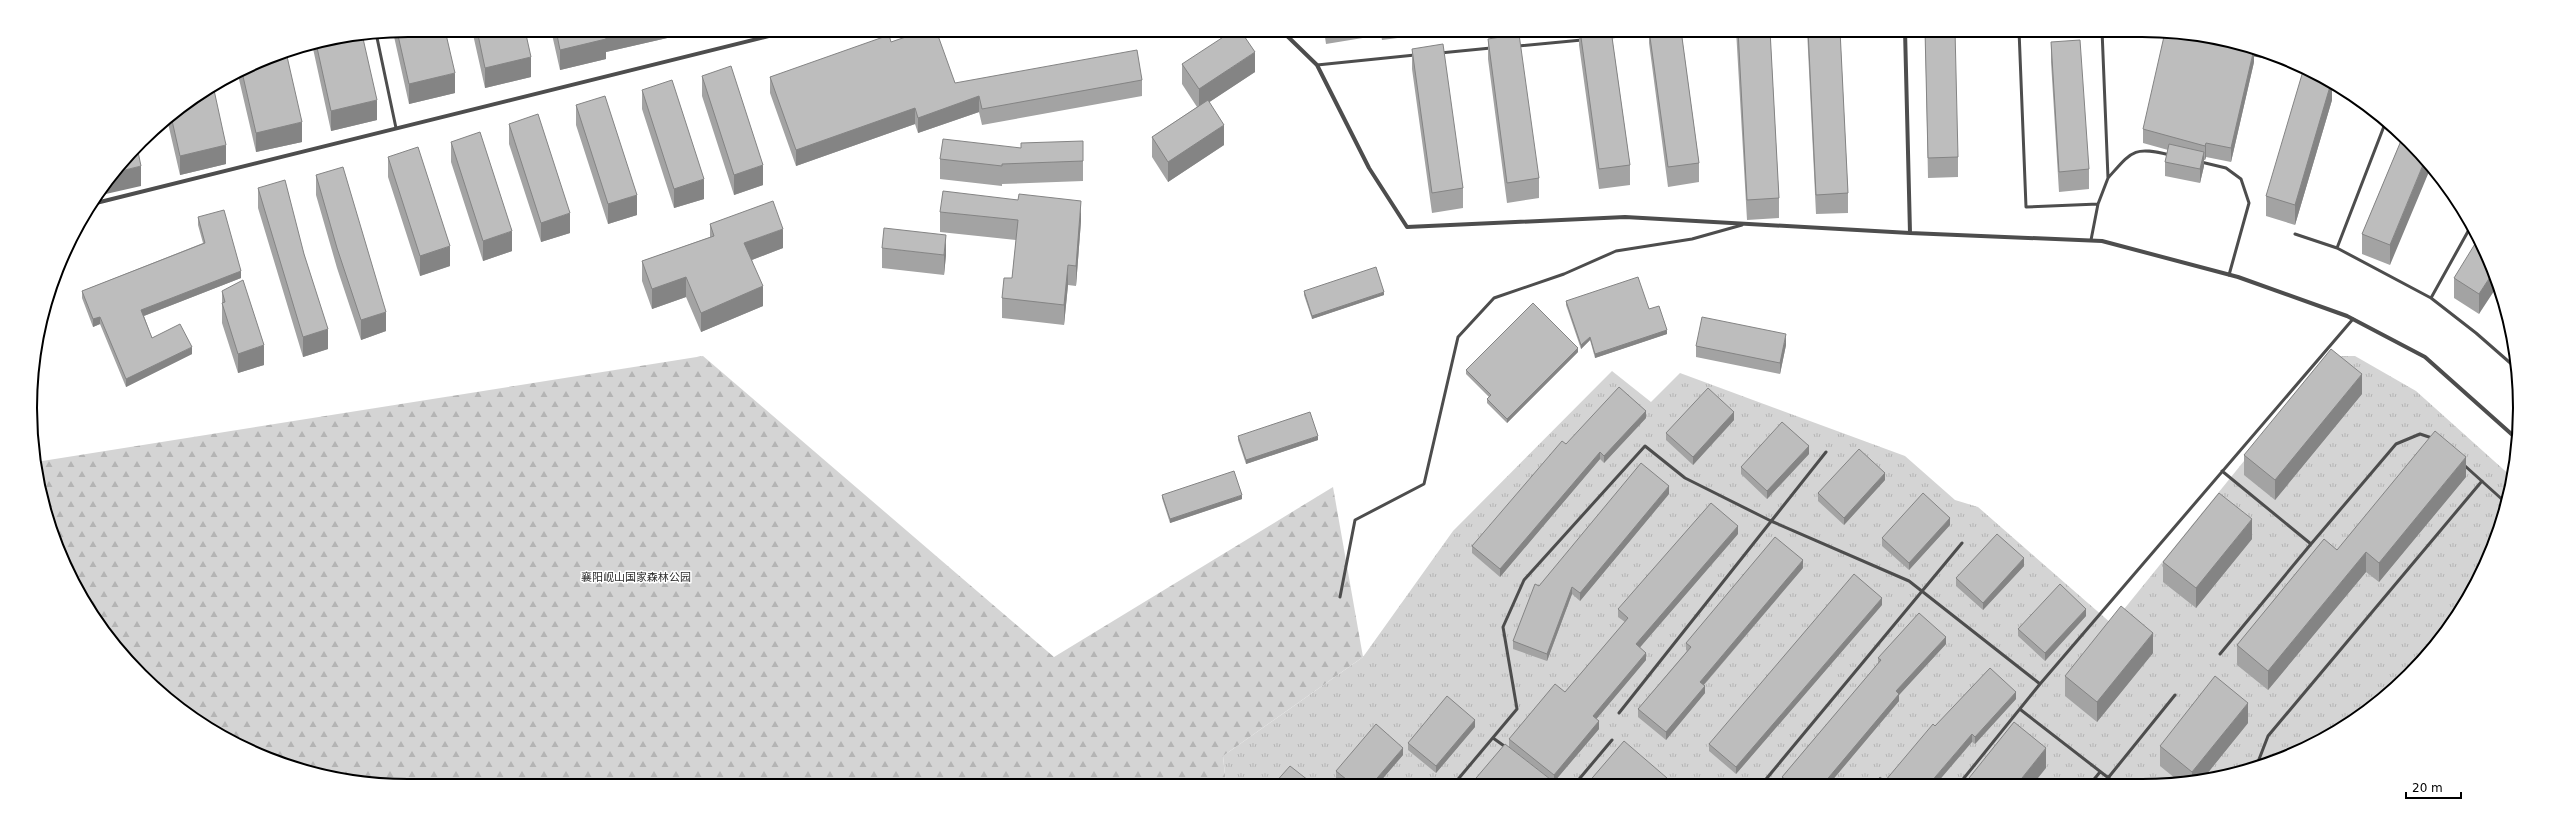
<svg xmlns="http://www.w3.org/2000/svg" width="2550" height="816" font-family="'DejaVu Sans','Noto Sans SC',sans-serif">
	<style>
		.grass { fill: url(#grass-tufts) }
		.forest { fill: url(#forest-firs) }
		.lines { fill: none; stroke-linecap: round; stroke-linejoin: round }
		.lane { stroke: #4d4d4d; stroke-width: 3 }
		.street { stroke: #4d4d4d; stroke-width: 4 }
		.wall { fill: #a3a3a3 }
		.shaded-wall { fill: #848484 }
		.building { fill: #bdbdbd; stroke: #848484 }
		.labels { text-anchor: middle; dominant-baseline: central; stroke-width: 3; stroke-linejoin: round; paint-order: stroke }
		.park-label { font-size: 11px; fill: #2b2b2b; stroke: #fff }
		.rim { fill: none; stroke: #000; stroke-width: 2 }
	</style>
	<defs>
		<pattern id="grass-tufts" width="24" height="20" patternUnits="userSpaceOnUse"><rect width="24" height="20" fill="#d4d4d4"/><path d="M3 7l-1-3M5 7V3M7 7l1-3M15 17l-1-3M17 17v-4M19 17l1-3" fill="none" stroke="#b4b4b4"/></pattern>
		<pattern id="forest-firs" width="22" height="20" patternUnits="userSpaceOnUse"><rect width="22" height="20" fill="#d4d4d4"/><path d="M5 1l3.5 6h-7zM16 11l3.5 6h-7z" fill="#b4b4b4"/></pattern>
	</defs>
	<rect width="100%" height="100%" fill="#fff"/>
	<path class="grass" d="M 2329,356 L 2355,356 L 2416,391 L 2513,478 L 2469,597 L 2409,675 L 2309,747 L 2192,783 L 1226,785 L 1223,756 L 1363,657 L 1453,531 L 1612,371 L 1651,402 L 1680,373 L 1905,456 L 1955,500 L 1978,507 L 2112,624 Z"/>
	<path class="forest" d="M 703,356 L 1054,657 L 1333,487 L 1363,657 L 1223,756 L 1226,785 L 408,786 L 334,779 L 264,757 L 198,722 L 108,638 L 69,575 L 43,506 L 36,462 Z"/>
	<g class="lines">
		<path class="lane" d="M 764,30 L 765,37
			M 2019,30 L 2026,207 L 2098,204 L 2108,178 L 2102,30
			M 2147,30 L 2166,35
			M 376,33 L 396,128
			M 1610,37 L 1652,33
			M 1518,46 L 1582,40
			M 1440,53 L 1491,48
			M 2250,54 L 2297,64
			M 1317,65 L 1415,55
			M 2201,162 L 2226,168 L 2241,179 L 2249,203 L 2229,275
			M 2108,178 C 2132,151 2133,146 2170,155
			M 2295,234 L 2337,248 L 2431,298 L 2476,333 L 2516,368
			M 2091,240 L 2098,204
			M 2337,248 L 2386,121
			M 2431,298 L 2471,226
			M 2464,465 L 2505,502
			M 2222,471 L 2311,544 L 2396,444 L 2420,434 L 2432,438
			M 1340,597 L 1355,520 L 1424,484 L 1458,337 L 1494,298 L 1564,274 L 1616,251 L 1692,239 L 1742,225
			M 2220,654 L 2311,544
			M 2040,684 L 2353,319
			M 2021,710 L 2115,783
			M 1619,713 L 1826,452
			M 1493,738 L 1507,748
			M 2258,762 L 2268,736 L 2482,481
			M 2108,778 L 2175,695
			M 2091,783 L 2100,772
			M 1454,784 L 1517,709 L 1503,627 L 1524,580 L 1645,446 L 1685,478 L 1771,521 L 1909,581 L 2040,684 L 1960,783
			M 1575,784 L 1612,740
			M 1762,784 L 1962,543"/>
		<path class="street" d="M 986,30 L 989,32 L 999,30
			M 1281,30 L 1317,65 L 1369,168 L 1407,227 L 1625,217 L 1910,233 L 2102,241 L 2238,277 L 2347,316 L 2425,357 L 2517,439
			M 1905,30 L 1910,233
			M 92,204 L 793,30"/>
	</g>
	<path class="wall" d="M 408,30 L 455,93 L 409,104 L 393,32 Z
		M 472,30 L 525,30 L 531,77 L 485,88 Z
		M 551,30 L 676,30 L 676,36 L 606,52 L 606,59 L 560,70 Z
		M 1324,30 L 1413,30 L 1413,36 L 1382,40 L 1381,35 L 1326,44 Z
		M 1579,30 L 1611,30 L 1630,165 L 1630,185 L 1599,189 L 1579,45 Z
		M 1649,30 L 1681,30 L 1699,163 L 1699,182 L 1668,187 L 1649,43 Z
		M 1736,30 L 1770,30 L 1779,198 L 1779,218 L 1747,220 Z
		M 1807,30 L 1840,30 L 1848,193 L 1848,213 L 1816,214 Z
		M 1925,30 L 1958,157 L 1958,177 L 1928,178 Z
		M 334,37 L 377,120 L 331,131 L 312,44 Z
		M 1488,39 L 1539,178 L 1539,198 L 1507,203 L 1488,59 Z
		M 891,42 L 955,83 L 1142,80 L 1142,96 L 982,125 L 979,112 L 918,133 L 915,124 L 796,166 L 770,93 L 770,77 Z
		M 2051,42 L 2089,169 L 2089,189 L 2059,192 L 2051,62 Z
		M 1412,49 L 1463,188 L 1463,208 L 1432,213 L 1412,69 Z
		M 264,59 L 302,142 L 256,152 L 238,75 Z
		M 2254,62 L 2231,162 L 2206,157 L 2205,160 L 2204,160 L 2204,166 L 2200,183 L 2165,176 L 2165,162 L 2168,150 L 2143,143 L 2143,129 Z
		M 1182,64 L 1255,72 L 1209,102 L 1224,145 L 1168,182 L 1152,157 L 1152,137 L 1197,107 L 1182,84 Z
		M 702,76 L 763,185 L 734,195 L 702,96 Z
		M 2332,83 L 2332,100 L 2295,225 L 2266,216 L 2266,196 Z
		M 214,90 L 226,164 L 180,175 L 167,119 Z
		M 642,90 L 704,199 L 674,208 L 642,109 Z
		M 576,105 L 637,215 L 608,224 L 576,125 Z
		M 509,124 L 570,233 L 541,242 L 509,144 Z
		M 2403,136 L 2390,265 L 2362,254 L 2362,234 Z
		M 451,142 L 512,251 L 483,261 L 451,162 Z
		M 388,157 L 450,266 L 420,276 L 388,177 Z
		M 940,159 L 1083,161 L 1083,181 L 1002,184 L 1002,186 L 940,179 Z
		M 316,175 L 386,331 L 361,340 L 337,268 L 316,195 Z
		M 258,188 L 304,254 L 328,349 L 303,357 L 258,208 Z
		M 940,212 L 1081,221 L 1076,286 L 1068,285 L 1064,325 L 1002,318 L 1002,298 L 1012,278 L 1016,240 L 940,232 Z
		M 198,217 L 241,278 L 144,316 L 152,338 L 192,354 L 126,387 L 100,324 L 93,327 L 82,298 L 82,291 L 203,243 L 198,225 Z
		M 710,224 L 783,248 L 752,260 L 763,306 L 701,332 L 686,297 L 652,309 L 642,281 L 642,261 L 710,237 Z
		M 882,248 L 946,255 L 944,275 L 882,268 Z
		M 2491,264 L 2479,314 L 2454,298 L 2454,278 Z
		M 222,291 L 264,365 L 238,373 L 222,323 Z
		M 1304,291 L 1384,295 L 1312,319 L 1304,295 Z
		M 1566,301 L 1649,309 L 1667,334 L 1595,358 L 1590,340 L 1581,349 L 1566,305 Z
		M 1786,345 L 1780,374 L 1696,357 L 1696,346 Z
		M 1578,352 L 1507,423 L 1487,403 L 1487,399 L 1489,397 L 1466,374 L 1466,370 Z
		M 2362,394 L 2275,500 L 2244,475 L 2244,455 Z
		M 1646,418 L 1604,463 L 1600,459 L 1500,577 L 1472,553 L 1472,546 L 1566,444 Z
		M 1734,420 L 1693,465 L 1666,440 L 1666,433 Z
		M 1238,436 L 1318,440 L 1246,464 L 1238,440 Z
		M 1809,454 L 1767,499 L 1741,474 L 1741,467 Z
		M 2466,477 L 2379,582 L 2366,572 L 2268,690 L 2237,665 L 2237,645 L 2337,550 Z
		M 1885,480 L 1844,525 L 1818,501 L 1818,493 Z
		M 1669,494 L 1580,601 L 1572,594 L 1547,661 L 1513,649 L 1513,641 L 1539,586 Z
		M 1162,495 L 1242,499 L 1170,523 L 1162,498 Z
		M 1950,525 L 1909,570 L 1882,546 L 1882,538 Z
		M 1738,534 L 1640,647 L 1646,660 L 1596,719 L 1599,729 L 1554,782 L 1509,747 L 1509,739 L 1565,692 L 1625,622 L 1618,617 L 1618,609 Z
		M 2252,539 L 2196,608 L 2163,582 L 2163,562 Z
		M 2024,566 L 1983,610 L 1956,586 L 1956,578 Z
		M 1803,568 L 1704,685 L 1705,693 L 1666,740 L 1638,717 L 1638,709 L 1687,651 L 1686,650 L 1686,643 Z
		M 1882,605 L 1736,774 L 1709,751 L 1709,744 Z
		M 2086,616 L 2045,661 L 2018,636 L 2018,629 Z
		M 1946,644 L 1899,695 L 1899,701 L 1830,783 L 1782,783 L 1782,777 L 1878,664 L 1878,658 Z
		M 2153,653 L 2097,722 L 2065,696 L 2065,676 Z
		M 2016,699 L 1975,744 L 1972,742 L 1885,781 L 1935,726 Z
		M 2248,723 L 2202,780 L 2192,783 L 2181,783 L 2160,766 L 2160,746 Z
		M 1475,727 L 1436,773 L 1408,750 L 1408,743 Z
		M 1403,755 L 1378,784 L 1343,784 L 1336,778 L 1336,771 Z"/>
	<path class="shaded-wall" d="M 616,30 L 676,30 L 676,36 L 606,52 L 606,59 L 560,70 L 560,50 L 605,33 Z
		M 2254,49 L 2254,62 L 2231,162 L 2231,148 Z
		M 1255,52 L 1255,72 L 1199,109 L 1199,89 Z
		M 531,57 L 531,77 L 485,88 L 485,68 Z
		M 455,73 L 455,93 L 409,104 L 409,84 Z
		M 2331,83 L 2332,83 L 2332,100 L 2295,225 L 2295,205 Z
		M 979,96 L 979,112 L 918,133 L 918,118 Z
		M 377,100 L 377,120 L 331,131 L 331,111 Z
		M 915,108 L 915,124 L 796,166 L 796,150 Z
		M 302,122 L 302,142 L 256,152 L 256,133 Z
		M 1224,125 L 1224,145 L 1168,182 L 1168,162 Z
		M 2206,143 L 2206,157 L 2205,160 L 2205,146 Z
		M 226,145 L 226,164 L 180,175 L 180,156 Z
		M 2204,152 L 2204,166 L 2200,183 L 2200,169 Z
		M 2425,160 L 2431,167 L 2390,265 L 2390,245 Z
		M 763,165 L 763,185 L 734,195 L 734,175 Z
		M 141,166 L 141,186 L 97,196 L 108,178 L 113,173 Z
		M 704,179 L 704,199 L 674,208 L 674,189 Z
		M 637,195 L 637,215 L 608,224 L 608,204 Z
		M 1081,201 L 1081,221 L 1076,286 L 1076,266 Z
		M 570,213 L 570,233 L 541,242 L 541,223 Z
		M 783,229 L 783,248 L 744,263 L 744,243 Z
		M 512,231 L 512,251 L 483,261 L 483,241 Z
		M 946,235 L 946,255 L 944,275 L 944,255 Z
		M 450,246 L 450,266 L 420,276 L 420,256 Z
		M 1068,265 L 1068,285 L 1064,325 L 1064,305 Z
		M 241,271 L 241,278 L 141,317 L 141,310 Z
		M 2494,271 L 2498,285 L 2479,314 L 2479,294 Z
		M 686,277 L 686,297 L 652,309 L 652,289 Z
		M 763,286 L 763,306 L 701,332 L 701,313 Z
		M 1384,292 L 1384,295 L 1312,319 L 1312,316 Z
		M 386,312 L 386,331 L 361,340 L 361,320 Z
		M 100,317 L 100,324 L 93,327 L 93,319 Z
		M 328,329 L 328,349 L 303,357 L 303,337 Z
		M 1667,330 L 1667,334 L 1595,358 L 1595,354 Z
		M 1786,334 L 1786,345 L 1780,374 L 1780,363 Z
		M 1590,337 L 1590,340 L 1581,349 L 1581,345 Z
		M 264,345 L 264,365 L 238,373 L 238,354 Z
		M 192,347 L 192,354 L 126,387 L 126,379 Z
		M 1578,348 L 1578,352 L 1507,423 L 1507,419 Z
		M 2362,374 L 2362,394 L 2275,500 L 2275,480 Z
		M 1646,411 L 1646,418 L 1604,463 L 1604,456 Z
		M 1734,412 L 1734,420 L 1693,465 L 1693,457 Z
		M 1318,436 L 1318,440 L 1246,464 L 1246,460 Z
		M 1809,446 L 1809,454 L 1767,499 L 1767,491 Z
		M 1600,452 L 1600,459 L 1500,577 L 1500,569 Z
		M 2466,457 L 2466,477 L 2379,582 L 2379,563 Z
		M 1885,473 L 1885,480 L 1844,525 L 1844,518 Z
		M 1669,486 L 1669,494 L 1580,601 L 1580,593 Z
		M 1242,495 L 1242,499 L 1170,523 L 1170,519 Z
		M 1950,518 L 1950,525 L 1909,570 L 1909,563 Z
		M 2252,519 L 2252,539 L 2196,608 L 2196,588 Z
		M 1738,526 L 1738,534 L 1636,652 L 1636,644 Z
		M 2366,552 L 2366,572 L 2268,690 L 2268,671 Z
		M 2024,558 L 2024,566 L 1983,610 L 1983,603 Z
		M 1803,560 L 1803,568 L 1700,689 L 1700,682 Z
		M 1572,587 L 1572,594 L 1547,661 L 1547,654 Z
		M 1882,598 L 1882,605 L 1736,774 L 1736,767 Z
		M 2086,609 L 2086,616 L 2045,661 L 2045,653 Z
		M 2153,633 L 2153,653 L 2097,722 L 2097,702 Z
		M 1946,637 L 1946,644 L 1899,695 L 1899,701 L 1830,783 L 1824,783 L 1896,691 Z
		M 1646,653 L 1646,660 L 1593,723 L 1593,716 Z
		M 1705,686 L 1705,693 L 1666,740 L 1666,732 Z
		M 2016,692 L 2016,699 L 1975,744 L 1975,737 Z
		M 2248,703 L 2248,723 L 2202,780 L 2192,783 L 2192,772 Z
		M 1475,720 L 1475,727 L 1436,773 L 1436,766 Z
		M 1599,721 L 1599,729 L 1554,782 L 1554,775 Z
		M 1972,734 L 1972,742 L 1937,783 L 1930,783 Z
		M 1403,748 L 1403,755 L 1378,784 L 1372,784 Z
		M 2046,748 L 2046,768 L 2034,783 L 2018,783 Z
		M 1667,778 L 1667,784 L 1662,784 Z
		M 1550,779 L 1550,784 L 1546,784 Z"/>
	<path class="building" d="M 408,30 L 445,30 L 455,73 L 409,84 L 397,31 Z
		M 477,30 L 525,30 L 531,57 L 485,68 Z
		M 556,30 L 616,30 L 605,33 L 606,39 L 560,50 Z
		M 926,30 L 936,30 L 955,83 L 1137,50 L 1142,80 L 982,109 L 979,96 L 918,118 L 915,108 L 796,150 L 770,77 L 889,35 L 891,42 Z
		M 1234,30 L 1240,30 L 1255,52 L 1199,89 L 1182,64 Z
		M 1580,30 L 1611,30 L 1630,165 L 1599,169 Z
		M 1649,30 L 1681,30 L 1699,163 L 1668,167 Z
		M 1738,30 L 1770,30 L 1779,198 L 1747,200 Z
		M 1808,30 L 1840,30 L 1848,193 L 1816,195 Z
		M 1925,30 L 1955,30 L 1958,157 L 1928,158 Z
		M 2165,32 L 2192,35 L 2254,49 L 2231,148 L 2206,143 L 2205,146 L 2143,129 Z
		M 362,34 L 377,100 L 331,111 L 316,43 L 334,37 Z
		M 1519,34 L 1539,178 L 1507,183 L 1488,39 Z
		M 2080,40 L 2089,169 L 2059,172 L 2051,42 Z
		M 1443,44 L 1463,188 L 1432,193 L 1412,49 Z
		M 286,52 L 302,122 L 256,133 L 242,72 L 264,59 Z
		M 731,66 L 763,165 L 734,175 L 702,76 Z
		M 2303,71 L 2319,76 L 2331,83 L 2295,205 L 2266,196 Z
		M 672,80 L 704,179 L 674,189 L 642,90 Z
		M 214,90 L 226,145 L 180,156 L 171,116 Z
		M 605,96 L 637,195 L 608,204 L 576,105 Z
		M 1208,100 L 1224,125 L 1168,162 L 1152,137 Z
		M 538,114 L 570,213 L 541,223 L 509,124 Z
		M 480,132 L 512,231 L 483,241 L 451,142 Z
		M 2403,136 L 2409,141 L 2425,160 L 2390,245 L 2362,234 Z
		M 943,139 L 1021,148 L 1021,143 L 1083,141 L 1083,161 L 1002,164 L 1002,166 L 940,159 Z
		M 2169,144 L 2204,152 L 2200,169 L 2165,162 Z
		M 137,147 L 141,166 L 113,173 Z
		M 418,147 L 450,246 L 420,256 L 388,157 Z
		M 343,167 L 386,312 L 361,320 L 337,248 L 316,175 Z
		M 285,180 L 304,254 L 328,329 L 303,337 L 258,188 Z
		M 943,191 L 1018,200 L 1019,194 L 1081,201 L 1076,266 L 1068,265 L 1064,305 L 1002,298 L 1004,278 L 1012,278 L 1018,220 L 940,212 Z
		M 773,201 L 783,229 L 744,243 L 763,286 L 701,313 L 686,277 L 652,289 L 642,261 L 714,236 L 710,224 Z
		M 224,210 L 241,271 L 141,310 L 152,338 L 180,324 L 192,347 L 126,379 L 100,317 L 93,319 L 82,291 L 205,243 L 198,217 Z
		M 884,228 L 946,235 L 944,255 L 882,248 Z
		M 2478,239 L 2491,264 L 2494,271 L 2479,294 L 2454,278 Z
		M 1376,267 L 1384,292 L 1312,316 L 1304,291 Z
		M 1638,277 L 1649,309 L 1659,306 L 1667,330 L 1595,354 L 1590,337 L 1581,345 L 1566,301 Z
		M 243,280 L 264,345 L 238,354 L 222,303 L 225,302 L 222,291 Z
		M 1533,303 L 1578,348 L 1507,419 L 1487,399 L 1491,395 L 1466,370 Z
		M 1702,317 L 1786,334 L 1780,363 L 1696,346 Z
		M 2331,349 L 2362,374 L 2275,480 L 2244,455 Z
		M 1619,387 L 1646,411 L 1604,456 L 1600,452 L 1500,569 L 1472,546 L 1562,441 L 1566,444 Z
		M 1708,388 L 1734,412 L 1693,457 L 1666,433 Z
		M 1310,412 L 1318,436 L 1246,460 L 1238,436 Z
		M 1782,422 L 1809,446 L 1767,491 L 1741,467 Z
		M 2435,431 L 2466,457 L 2379,563 L 2366,552 L 2268,671 L 2237,645 L 2324,539 L 2337,550 Z
		M 1859,449 L 1885,473 L 1844,518 L 1818,493 Z
		M 1641,463 L 1669,486 L 1580,593 L 1572,587 L 1547,654 L 1513,641 L 1535,584 L 1539,586 Z
		M 1234,471 L 1242,495 L 1170,519 L 1162,495 Z
		M 1923,493 L 1950,518 L 1909,563 L 1882,538 Z
		M 2219,493 L 2252,519 L 2196,588 L 2163,562 Z
		M 1711,503 L 1738,526 L 1636,644 L 1646,653 L 1593,716 L 1599,721 L 1554,775 L 1509,739 L 1555,684 L 1565,692 L 1628,618 L 1618,609 Z
		M 1997,534 L 2024,558 L 1983,603 L 1956,578 Z
		M 1775,537 L 1803,560 L 1700,682 L 1705,686 L 1666,732 L 1638,709 L 1691,647 L 1686,643 Z
		M 1854,574 L 1882,598 L 1736,767 L 1709,744 Z
		M 2060,584 L 2086,609 L 2045,653 L 2018,629 Z
		M 2121,606 L 2153,633 L 2097,702 L 2065,676 Z
		M 1919,613 L 1946,637 L 1896,691 L 1899,694 L 1824,783 L 1790,783 L 1782,777 L 1881,660 L 1878,658 Z
		M 1990,668 L 2016,692 L 1975,737 L 1972,734 L 1930,783 L 1874,783 L 1880,777 L 1885,781 L 1933,724 L 1935,726 Z
		M 2215,676 L 2248,703 L 2192,772 L 2160,746 Z
		M 1447,696 L 1475,720 L 1436,766 L 1408,743 Z
		M 2014,722 L 2046,748 L 2018,783 L 1965,783 Z
		M 1376,724 L 1403,748 L 1372,784 L 1352,784 L 1336,771 Z
		M 1624,741 L 1667,778 L 1662,784 L 1587,784 Z
		M 1505,744 L 1550,779 L 1546,784 L 1471,784 Z
		M 1290,766 L 1313,784 L 1274,784 Z"/>
	<g class="labels">
		<g class="park-label">
			<text x="636" y="577">襄阳岘山国家森林公园</text>
		</g>
	</g>
	<path d="M0 0H2550V816H0ZM408 37H2142A371 371 0 0 1 2513 408V408A371 371 0 0 1 2142 779H408A371 371 0 0 1 37 408V408A371 371 0 0 1 408 37Z" fill="#fff" fill-rule="evenodd"/>
	<path class="rim" d="M408 37H2142A371 371 0 0 1 2513 408V408A371 371 0 0 1 2142 779H408A371 371 0 0 1 37 408V408A371 371 0 0 1 408 37Z"/>
	<path d="M2406 792v6h55v-6" fill="none" stroke="#000000" stroke-width="2"/>
	<text x="2412" y="792" font-size="12" fill="#000000" stroke="#ffffff" stroke-width="3" paint-order="stroke">20 m</text>
</svg>
